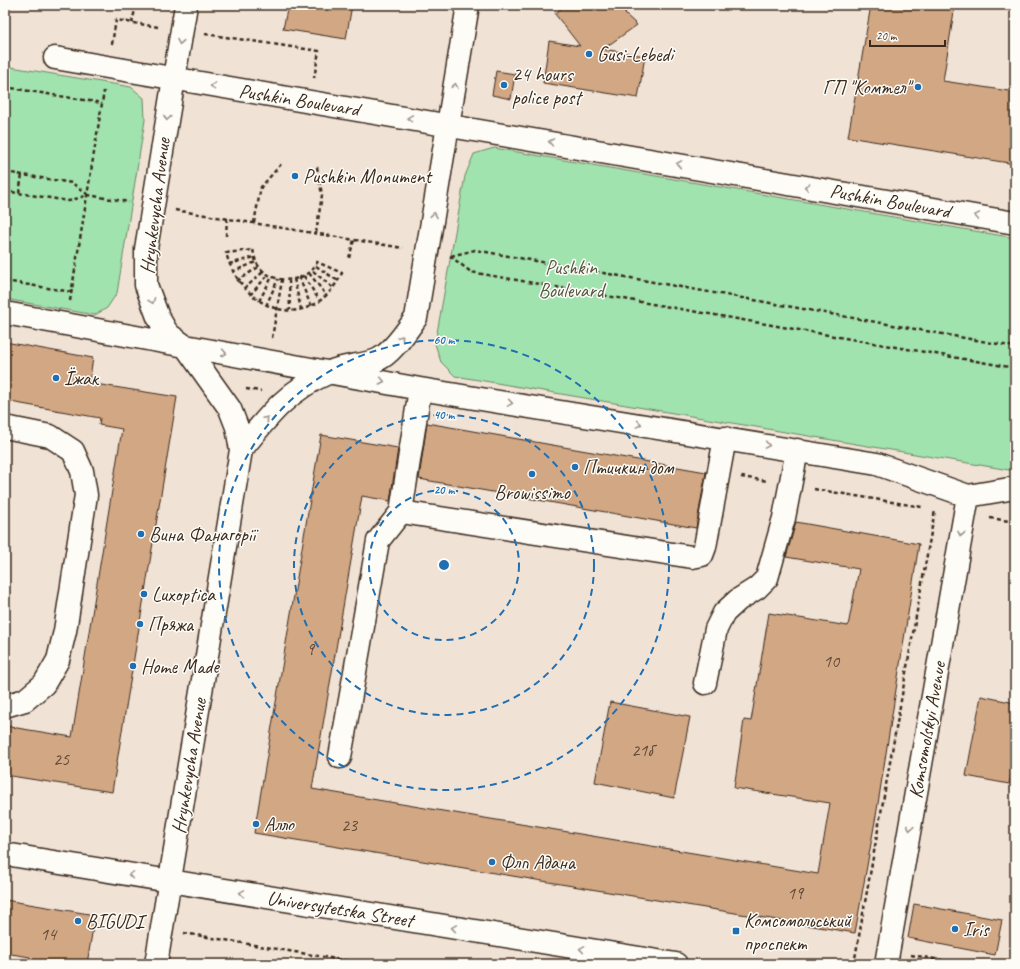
<svg xmlns="http://www.w3.org/2000/svg" width="1020" height="969" font-family="Caveat,sans-serif">
	<style>
		.green { fill: #a0e3ae; stroke: #6e8666 }
		.building { fill: #d2a784; stroke: #3b2a1e }
		.lines { fill: none; stroke-linecap: round; stroke-linejoin: round }
		.minor-casing { stroke: #3b2a1e; stroke-width: 25 }
		.major-casing { stroke: #3b2a1e; stroke-width: 25 }
		.path { stroke: #3b2a1e; stroke-width: 2.5; stroke-dasharray: 4 3; stroke-linecap: butt }
		.minor { stroke: #fdfcf7; stroke-width: 22 }
		.major { stroke: #fdfcf7; stroke-width: 22 }
		.oneway { stroke: #9c938a }
		.ring { fill: none; stroke: #1f6fb2; stroke-width: 2; stroke-dasharray: 7 5 }
		.poi-dot { fill: #1f6fb2; stroke: #fdfcf7; stroke-width: 1.5 }
		.labels { text-anchor: middle; dominant-baseline: central; stroke-width: 3; stroke-linejoin: round; paint-order: stroke }
		.number-label { font-size: 18px; fill: #614938 }
		.poi-label { font-size: 20px; fill: #3b2a1e; stroke: #fdfcf7; text-anchor: start }
		.street-label { font-size: 20px; fill: #3b2a1e; stroke: #fdfcf7 }
		.park-label { font-size: 20px; fill: #545842; stroke: #fdfcf7 }
		.centre { fill: #1f6fb2; stroke: #fdfcf7; stroke-width: 2 }
		.ring-label { font-size: 12px; text-anchor: middle; font-weight: bold; fill: #1f6fb2; stroke: #fdfcf7; stroke-width: 3; stroke-linejoin: round; paint-order: stroke }
	</style>
	<rect width="100%" height="100%" fill="#f0e2d4"/>
	<filter id="ink" filterUnits="userSpaceOnUse"><feTurbulence type="fractalNoise" baseFrequency=".025" numOctaves="2"/><feDisplacementMap in="SourceGraphic" scale="8" xChannelSelector="R" yChannelSelector="G"/><feConvolveMatrix kernelMatrix="1 2 1 2 8 2 1 2 1" color-interpolation-filters="sRGB"/></filter>
	<g filter="url(#ink)">
		<path class="green" d="M 5,66 L 131,87 L 144,98 L 145,120 L 117,293 L 107,308 L 95,315 L 5,299 Z
			M 494,148 L 1015,238 L 1015,471 L 455,376 L 441,362 L 435,344 L 465,176 L 474,154 Z"/>
		<path class="building" d="M 288,5 L 352,5 L 346,39 L 283,29 Z
			M 565,5 L 627,5 L 625,14 L 637,25 L 603,49 L 645,56 L 638,98 L 543,83 L 549,41 L 580,46 L 555,14 Z
			M 871,5 L 955,5 L 943,81 L 1015,92 L 1015,164 L 848,137 Z
			M 496,71 L 515,74 L 511,99 L 492,95 Z
			M 5,342 L 93,358 L 89,383 L 177,397 L 112,792 L 5,775 L 5,726 L 72,737 L 122,429 L 99,425 L 100,418 L 5,401 Z
			M 427,423 L 706,472 L 696,528 L 419,479 Z
			M 321,435 L 398,448 L 390,501 L 362,496 L 312,789 L 818,874 L 830,803 L 734,788 L 744,720 L 751,721 L 769,613 L 848,626 L 859,569 L 786,557 L 796,522 L 919,544 L 877,810 L 855,933 L 254,833 Z
			M 981,696 L 1015,703 L 1015,769 L 1012,772 L 1009,784 L 966,776 Z
			M 610,702 L 690,717 L 674,798 L 595,782 Z
			M 5,900 L 95,915 L 87,964 L 28,964 L 30,957 L 5,953 Z
			M 914,904 L 1002,920 L 995,955 L 908,938 Z"/>
		<g class="lines">
			<defs>
				<path id="minor" d="M 55,58 L 1015,223
					M 5,313 L 420,389 L 877,464 L 968,496 L 1015,488
					M 5,427 L 50,436 L 73,451 L 82,471 L 86,495 L 65,631 L 58,660 L 44,684 L 25,700 L 5,706
					M 241,450 C 268,416 289,389 330,372 C 344,365 362,366 377,360 C 392,354 407,330 416,318 L 468,5
					M 401,512 L 692,557 L 702,555 L 705,547 L 725,438
					M 705,683 L 716,629 L 724,613 L 738,600 L 757,588 L 767,578 L 784,518 L 797,450
					M 340,757 L 378,541 L 401,512 L 420,389
					M 156,964 L 241,450 L 237,427 L 230,409 L 186,347 L 168,334 L 158,317 L 146,285 L 146,249 L 186,5
					M 886,964 L 968,496"/>
				<path id="major" d="M 5,854 L 676,964"/>
			</defs>
			<use href="#minor" class="minor-casing"/>
			<use href="#major" class="major-casing"/>
			<path class="path" d="M 132,23 L 136,5
				M 205,34 L 319,51 L 314,78
				M 112,44 L 116,20 L 158,27
				M 5,87 L 102,103
				M 5,172 L 72,183 L 87,194
				M 5,191 L 69,201 L 88,195 L 129,202
				M 19,193 L 22,175
				M 175,210 L 403,248
				M 254,223 L 261,187 L 283,162
				M 316,233 L 322,195 L 317,167
				M 226,236 L 227,218
				M 253,250 C 254,253 255,259 256,262 C 269,286 306,285 317,262 L 342,273 C 311,336 243,313 226,253 Z
				M 450,256 L 471,272 L 1015,368
				M 451,256 L 475,250 L 1015,347
				M 349,258 L 354,240
				M 229,264 L 255,257
				M 316,266 L 338,281
				M 313,271 L 333,288
				M 232,272 L 256,262
				M 309,273 L 326,295
				M 304,276 L 319,300
				M 299,277 L 311,306
				M 294,279 L 301,309
				M 289,280 L 290,310
				M 5,281 L 72,292
				M 237,281 L 260,266
				M 244,289 L 264,271
				M 250,295 L 269,274
				M 70,301 L 104,91
				M 259,301 L 272,277
				M 266,306 L 278,279
				M 272,338 L 282,280
				M 246,389 L 261,391
				M 741,477 L 768,481
				M 814,489 L 922,507
				M 990,518 L 1015,522
				M 184,933 L 365,964
				M 911,955 L 964,964
				M 854,964 L 935,510"/>
			<use href="#minor" class="minor"/>
			<use href="#major" class="major"/>
		</g>
		<defs><path id="oneway-chevron" d="M-2-3.5L2.5 0L-2 3.5" fill="none" stroke-width="1.6" stroke-linecap="round" stroke-linejoin="round"/></defs>
		<g class="oneway">
			<use href="#oneway-chevron" transform="translate(180 42) rotate(100)"/>
			<use href="#oneway-chevron" transform="translate(213 86) rotate(-171)"/>
			<use href="#oneway-chevron" transform="translate(455 86) rotate(-81)"/>
			<use href="#oneway-chevron" transform="translate(167 118) rotate(99)"/>
			<use href="#oneway-chevron" transform="translate(410 118) rotate(-171)"/>
			<use href="#oneway-chevron" transform="translate(551 142) rotate(-170)"/>
			<use href="#oneway-chevron" transform="translate(679 164) rotate(-170)"/>
			<use href="#oneway-chevron" transform="translate(807 187) rotate(-170)"/>
			<use href="#oneway-chevron" transform="translate(434 215) rotate(-81)"/>
			<use href="#oneway-chevron" transform="translate(977 216) rotate(-170)"/>
			<use href="#oneway-chevron" transform="translate(152 301) rotate(69)"/>
			<use href="#oneway-chevron" transform="translate(401 338) rotate(-53)"/>
			<use href="#oneway-chevron" transform="translate(224 353) rotate(10)"/>
			<use href="#oneway-chevron" transform="translate(382 381) rotate(11)"/>
			<use href="#oneway-chevron" transform="translate(510 403) rotate(9)"/>
			<use href="#oneway-chevron" transform="translate(266 419) rotate(-49)"/>
			<use href="#oneway-chevron" transform="translate(639 424) rotate(9)"/>
			<use href="#oneway-chevron" transform="translate(767 445) rotate(10)"/>
			<use href="#oneway-chevron" transform="translate(961 534) rotate(100)"/>
			<use href="#oneway-chevron" transform="translate(910 828) rotate(100)"/>
			<use href="#oneway-chevron" transform="translate(131 875) rotate(-171)"/>
			<use href="#oneway-chevron" transform="translate(242 893) rotate(-171)"/>
			<use href="#oneway-chevron" transform="translate(454 928) rotate(-171)"/>
			<use href="#oneway-chevron" transform="translate(582 949) rotate(-171)"/>
		</g>
	</g>
	<g class="ring">
		<circle cx="444" cy="565" r="75"/>
		<circle cx="444" cy="565" r="150"/>
		<circle cx="444" cy="565" r="225"/>
	</g>
	<g class="poi-dot">
		<circle cx="589" cy="54" r="4"/>
		<circle cx="504" cy="85" r="4"/>
		<circle cx="918" cy="87" r="4"/>
		<circle cx="295" cy="176" r="4"/>
		<circle cx="56" cy="378" r="4"/>
		<circle cx="575" cy="467" r="4"/>
		<circle cx="532" cy="474" r="4"/>
		<circle cx="141" cy="534" r="4"/>
		<circle cx="144" cy="594" r="4"/>
		<circle cx="140" cy="624" r="4"/>
		<circle cx="133" cy="666" r="4"/>
		<circle cx="256" cy="824" r="4"/>
		<circle cx="492" cy="862" r="4"/>
		<circle cx="78" cy="921" r="4"/>
		<circle cx="955" cy="929" r="4"/>
		<rect x="732" y="927" width="8" height="8" rx="2"/>
	</g>
	<g class="labels">
		<g class="number-label">
			<text x="310" y="649">9</text>
			<text x="831" y="661">10</text>
			<text x="642" y="750">21б</text>
			<text x="61" y="759">25</text>
			<text x="349" y="825">23</text>
			<text x="795" y="893">19</text>
			<text x="48" y="934">14</text>
		</g>
		<g class="poi-label">
			<text x="597" y="54">Gusi-Lebedi</text>
			<text x="512" y="74">24 hours<tspan x="512" dy="23">police post</tspan></text>
			<text x="910" y="87" text-anchor="end">ГП "Комтел"</text>
			<text x="303" y="176">Pushkin Monument</text>
			<text x="64" y="378">Їжак</text>
			<text x="583" y="467">Птичкин дом</text>
			<text x="532" y="492" text-anchor="middle">Browissimo</text>
			<text x="149" y="534">Вина Фанагорії</text>
			<text x="152" y="594">Luxoptica</text>
			<text x="148" y="624">Пряжа</text>
			<text x="141" y="666">Home Made</text>
			<text x="264" y="824">Алло</text>
			<text x="500" y="862">Флп Адана</text>
			<text x="744" y="920">Комсомольський<tspan x="744" dy="23">проспект</tspan></text>
			<text x="86" y="921">BIGUDI</text>
			<text x="963" y="929">Iris</text>
		</g>
		<g class="street-label">
			<text transform="translate(299 100) rotate(9)">Pushkin Boulevard</text>
			<text transform="translate(890 201) rotate(10)">Pushkin Boulevard</text>
			<text transform="translate(155 206) rotate(-83)">Hrynkevycha Avenue</text>
			<text transform="translate(927 730) rotate(-80)">Komsomolskyi Avenue</text>
			<text transform="translate(189 766) rotate(-81)">Hrynkevycha Avenue</text>
			<text transform="translate(340 909) rotate(9)">Universytetska Street</text>
		</g>
		<g class="park-label">
			<text x="571" y="267">Pushkin<tspan x="571" dy="23">Boulevard</tspan></text>
		</g>
	</g>
	<circle cx="444" cy="565" r="6" class="centre"/>
	<g class="ring-label">
		<text x="444" y="344">60 m</text>
		<text x="444" y="419">40 m</text>
		<text x="444" y="494">20 m</text>
	</g>
	<rect width="1020" height="969" fill="none" stroke="#fdfcf7" stroke-width="20"/>
	<rect x="10" y="10" width="1000" height="949" fill="none" stroke="#3b2a1e" stroke-width="1.5" filter="url(#ink)"/>
	<path d="M870 40v6h75v-6" fill="none" stroke="#3b2a1e" stroke-width="2"/>
	<text x="876" y="40" font-size="12" fill="#3b2a1e" stroke="#fdfcf7" stroke-width="3" paint-order="stroke">20 m</text>
</svg>
